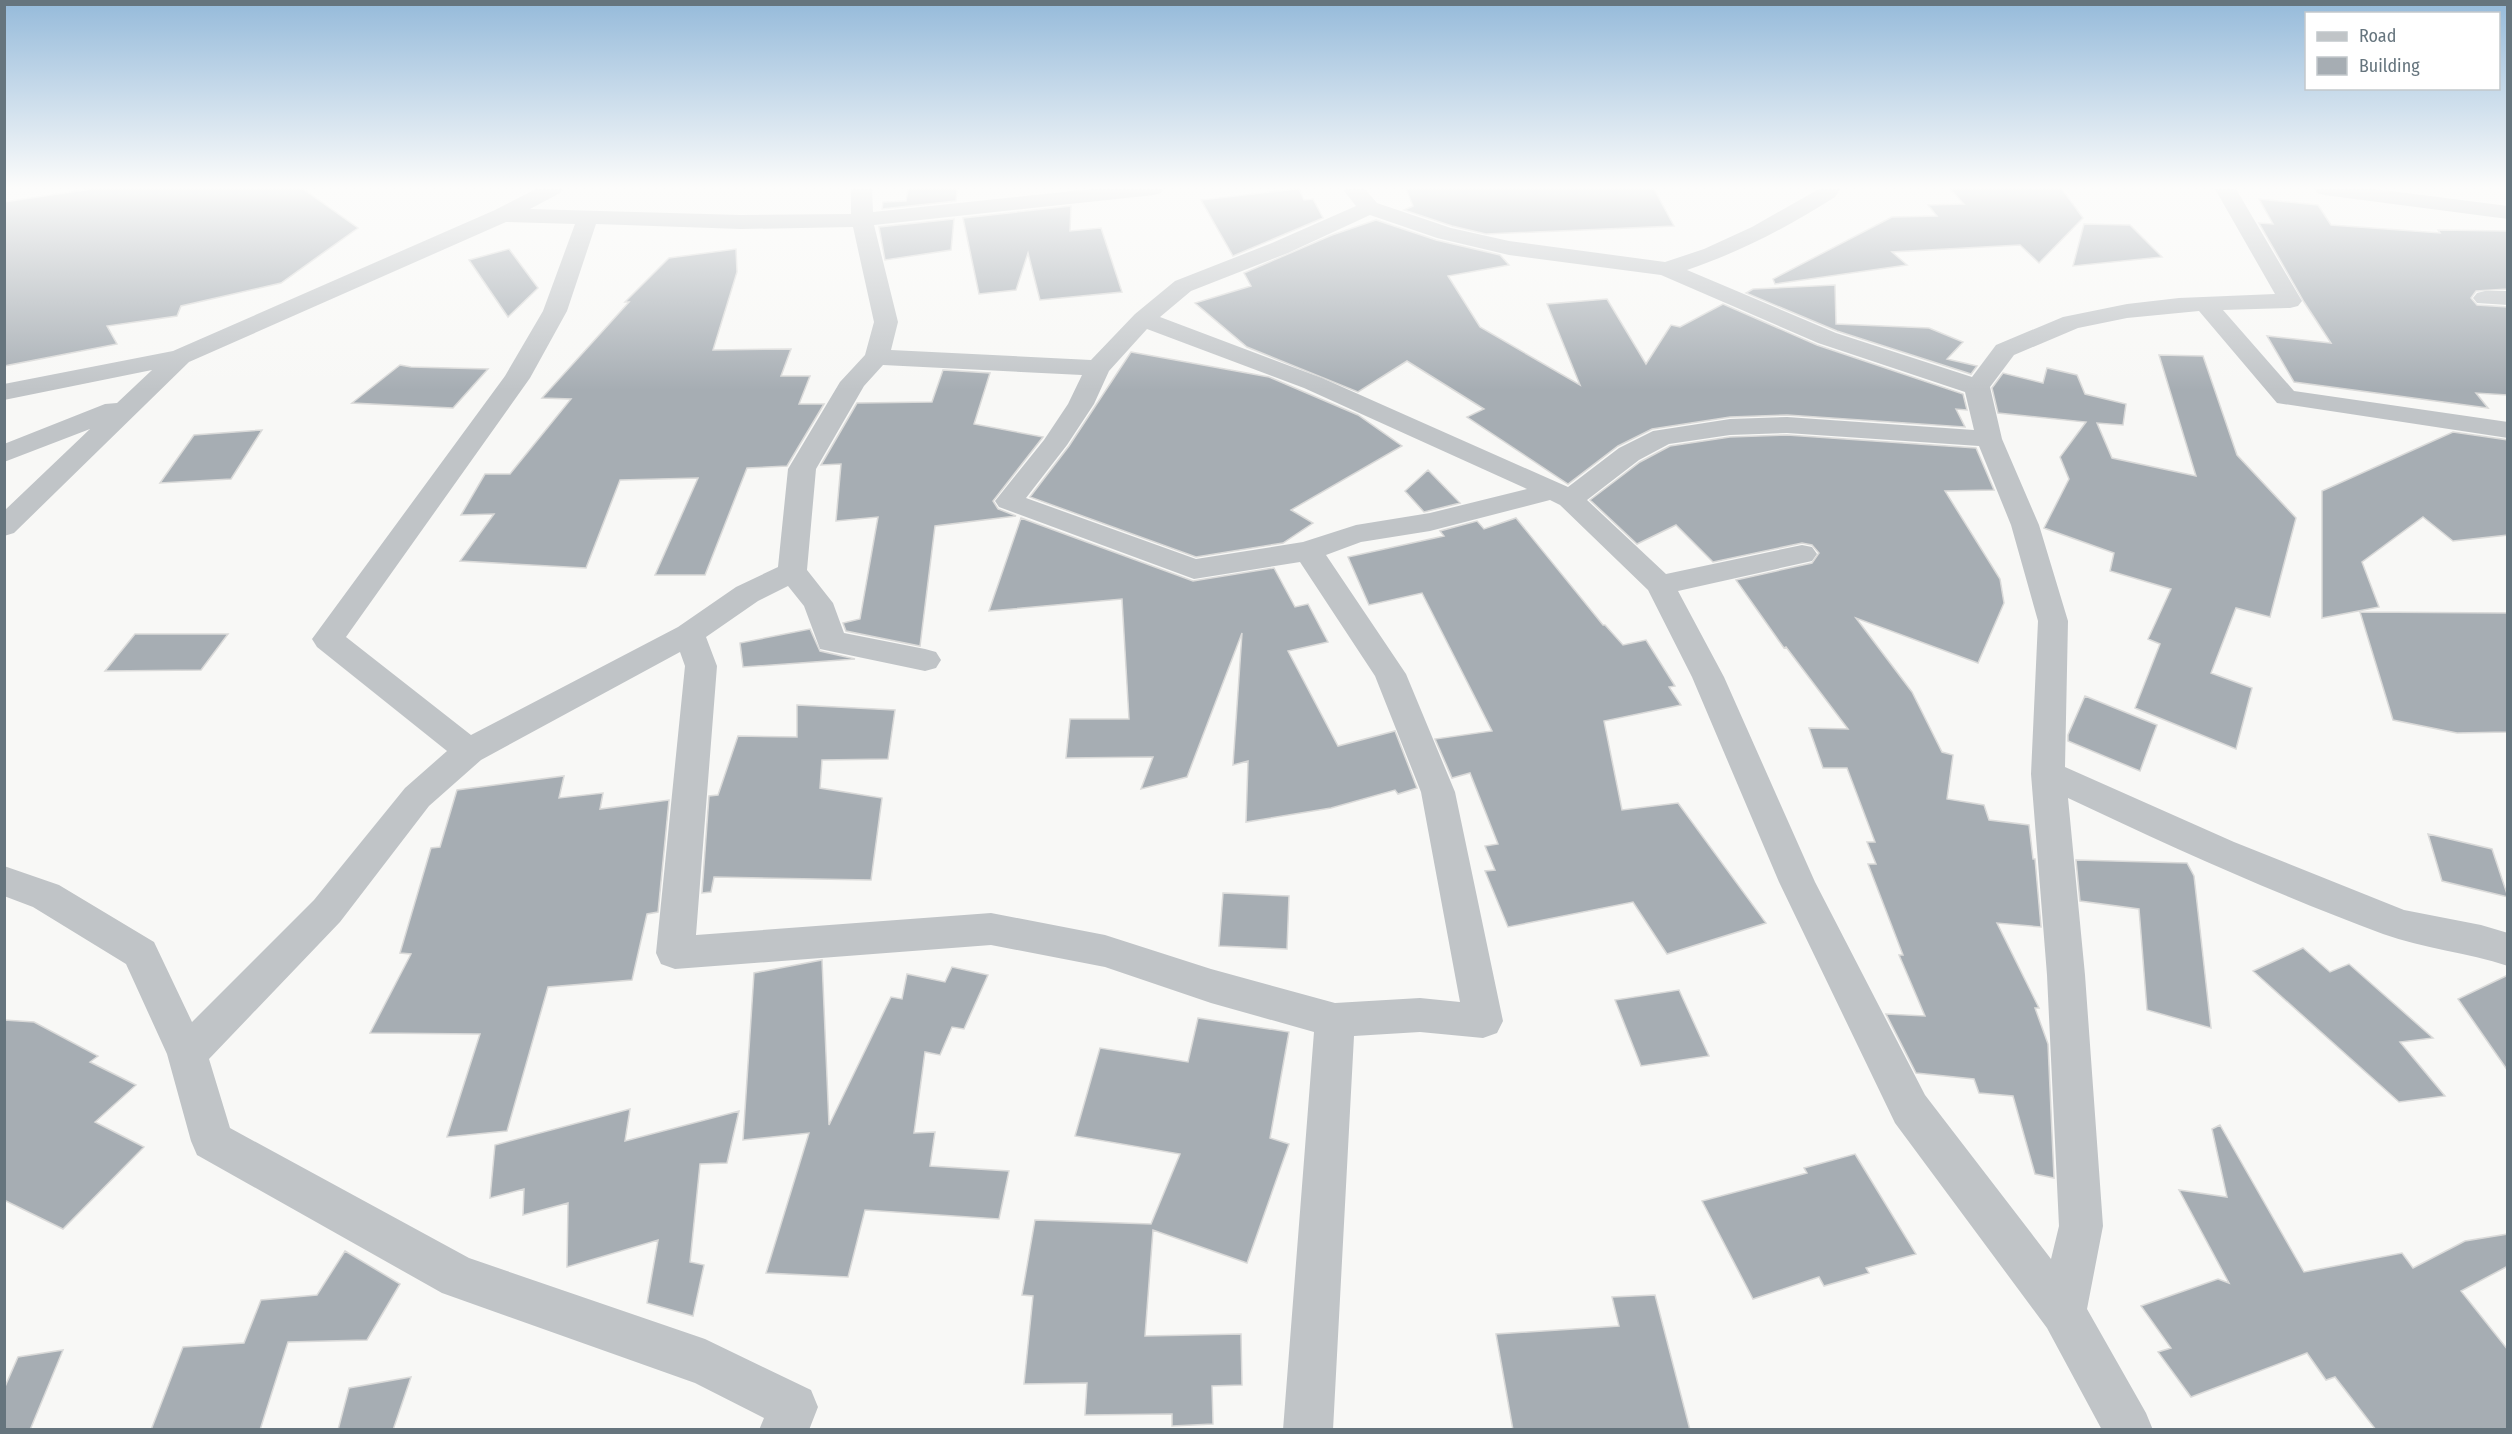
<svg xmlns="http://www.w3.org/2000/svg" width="2512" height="1434" font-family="'Fira Sans Condensed',sans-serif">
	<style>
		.building { fill: #a6adb3; stroke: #dadad9; stroke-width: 1.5 }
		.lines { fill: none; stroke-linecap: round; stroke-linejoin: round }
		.minor { fill: #c0c4c7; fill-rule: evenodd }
	</style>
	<rect width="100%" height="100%" fill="#f8f8f6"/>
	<path class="building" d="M 91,189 L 303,189 L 358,228 L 281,283 L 181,306 L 177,316 L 107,326 L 117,344 L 4,366 L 4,202 Z
		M 908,189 L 957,189 L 956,201 L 882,209 L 883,202 L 906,201 Z
		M 1295,189 L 1299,189 L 1304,200 L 1313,199 L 1323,218 L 1233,256 L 1201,200 Z
		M 1406,189 L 1654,189 L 1674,226 L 1486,234 L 1452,226 L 1404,210 L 1413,206 Z
		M 1950,189 L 2062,189 L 2083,218 L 2039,263 L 2020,245 L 1892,252 L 1907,265 L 1775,284 L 1773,279 L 1892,217 L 1937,216 L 1928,205 L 1964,204 Z
		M 2259,199 L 2318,205 L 2331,225 L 2440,233 L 2438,230 L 2508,231 L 2508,289 L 2476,291 L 2471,298 L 2477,305 L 2508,307 L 2508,395 L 2476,393 L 2488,408 L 2294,382 L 2267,336 L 2331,343 L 2304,302 L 2259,223 L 2273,224 Z
		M 1071,206 L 1070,231 L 1101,228 L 1122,292 L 1040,300 L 1028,253 L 1016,290 L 979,294 L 963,218 Z
		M 954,219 L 951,250 L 885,260 L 879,227 Z
		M 1376,220 L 1436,240 L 1500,255 L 1509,265 L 1448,276 L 1480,327 L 1580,385 L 1547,304 L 1607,299 L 1646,364 L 1671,325 L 1680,327 L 1723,304 L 1817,345 L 1963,394 L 1967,410 L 1956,409 L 1965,427 L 1787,415 L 1730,417 L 1652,429 L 1618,446 L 1568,484 L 1467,417 L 1484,409 L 1407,361 L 1358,392 L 1247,347 L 1195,303 L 1251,286 L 1244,273 L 1332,235 Z
		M 2084,224 L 2130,225 L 2162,257 L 2073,266 Z
		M 509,249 L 538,288 L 508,317 L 469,260 Z
		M 736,249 L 737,272 L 713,350 L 791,349 L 781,376 L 810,376 L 799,404 L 824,404 L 787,466 L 747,468 L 705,575 L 655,575 L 698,478 L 620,480 L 586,568 L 460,561 L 494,514 L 461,515 L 485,474 L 510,474 L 571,399 L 542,398 L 629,302 L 625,302 L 669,258 Z
		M 1835,285 L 1836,324 L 1929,328 L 1963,342 L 1947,359 L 1977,366 L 1971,374 L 1837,331 L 1746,293 L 1753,289 Z
		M 1131,352 L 1269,377 L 1358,415 L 1402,446 L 1291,510 L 1313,523 L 1283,543 L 1196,557 L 1030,497 L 1069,446 Z
		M 2159,355 L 2203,356 L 2237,455 L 2296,518 L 2270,617 L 2236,608 L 2211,673 L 2252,688 L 2236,749 L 2135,708 L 2160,644 L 2148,639 L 2171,589 L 2110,571 L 2114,553 L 2044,528 L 2069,479 L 2060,457 L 2086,422 L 1998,413 L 1992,388 L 2003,373 L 2043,383 L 2047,368 L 2077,375 L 2085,394 L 2126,404 L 2123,425 L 2097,423 L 2112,458 L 2196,476 Z
		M 400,365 L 411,367 L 488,369 L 453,408 L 352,403 Z
		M 943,370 L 990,373 L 974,424 L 1043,437 L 993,501 L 998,509 L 1016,516 L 935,526 L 920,646 L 846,631 L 843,623 L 860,619 L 878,517 L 836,521 L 841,464 L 821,465 L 857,403 L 932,402 Z
		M 262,430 L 231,479 L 160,483 L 194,435 Z
		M 2453,432 L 2508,440 L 2508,535 L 2453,541 L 2423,517 L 2362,562 L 2379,607 L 2322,618 L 2322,491 Z
		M 1787,435 L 1976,448 L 1994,490 L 1945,491 L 2000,579 L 2004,603 L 1978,663 L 1856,618 L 1912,692 L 1942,752 L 1953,755 L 1947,799 L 1984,805 L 1989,820 L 2029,825 L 2033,859 L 2035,859 L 2041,927 L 1997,923 L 2039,1008 L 2035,1008 L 2048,1044 L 2054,1178 L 2035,1174 L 2013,1096 L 1979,1093 L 1974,1079 L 1916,1073 L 1886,1014 L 1925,1016 L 1899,955 L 1903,955 L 1868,864 L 1876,864 L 1867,842 L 1875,842 L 1847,768 L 1823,768 L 1809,728 L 1848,729 L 1786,647 L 1784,648 L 1736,580 L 1812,563 L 1819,553 L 1812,545 L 1802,543 L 1713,562 L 1676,525 L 1637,544 L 1590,500 L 1640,462 L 1670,446 L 1730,437 Z
		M 1428,470 L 1460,503 L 1424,512 L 1405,491 Z
		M 1021,518 L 1193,581 L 1274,568 L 1295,607 L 1308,604 L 1328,642 L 1288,651 L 1338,746 L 1395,731 L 1417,788 L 1398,794 L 1395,790 L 1331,808 L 1246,822 L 1248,761 L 1233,765 L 1242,633 L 1187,777 L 1141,789 L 1153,757 L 1066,758 L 1070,719 L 1129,719 L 1122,599 L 989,611 Z
		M 1516,518 L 1603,625 L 1605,625 L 1623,645 L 1646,640 L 1675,686 L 1669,687 L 1681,705 L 1604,721 L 1622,810 L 1678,803 L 1766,923 L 1667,954 L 1633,902 L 1508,927 L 1485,871 L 1495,870 L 1485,846 L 1498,844 L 1470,773 L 1452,778 L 1435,739 L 1492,731 L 1422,593 L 1369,605 L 1348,557 L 1444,536 L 1440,531 L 1477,521 L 1484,529 Z
		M 2360,612 L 2508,613 L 2508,732 L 2457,733 L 2393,720 Z
		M 810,629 L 820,651 L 855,659 L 743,667 L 740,643 Z
		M 135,634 L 228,634 L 201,670 L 105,671 Z
		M 2085,696 L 2157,725 L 2140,771 L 2068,741 L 2068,735 Z
		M 797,705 L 895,710 L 888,759 L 822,760 L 820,788 L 882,798 L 871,880 L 714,877 L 711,892 L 702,893 L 709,796 L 718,795 L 738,736 L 797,737 Z
		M 564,776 L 559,798 L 603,793 L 600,809 L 669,800 L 658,912 L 647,914 L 632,980 L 548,987 L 507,1131 L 447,1137 L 480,1034 L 370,1033 L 411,954 L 400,953 L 431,848 L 440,847 L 457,790 Z
		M 2428,834 L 2492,849 L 2508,897 L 2442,881 Z
		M 2076,860 L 2187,863 L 2194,876 L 2211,1028 L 2147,1010 L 2139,909 L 2080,901 Z
		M 1223,893 L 1289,896 L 1287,949 L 1219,946 Z
		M 2303,948 L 2330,972 L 2349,964 L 2433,1038 L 2400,1042 L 2445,1096 L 2399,1102 L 2253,971 Z
		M 822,960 L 829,1125 L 891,997 L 902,999 L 907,974 L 945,982 L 952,967 L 988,975 L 964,1029 L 952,1027 L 940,1055 L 925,1052 L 914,1133 L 935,1132 L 930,1166 L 1009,1171 L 999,1219 L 865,1210 L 848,1277 L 766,1273 L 809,1133 L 743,1140 L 754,973 Z
		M 2508,975 L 2508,1071 L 2458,999 Z
		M 1679,990 L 1709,1056 L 1641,1066 L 1615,1000 Z
		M 1198,1018 L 1289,1032 L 1270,1138 L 1289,1144 L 1247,1263 L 1153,1230 L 1145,1336 L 1241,1334 L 1242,1385 L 1212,1386 L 1213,1424 L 1172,1426 L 1172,1414 L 1085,1415 L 1087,1383 L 1024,1384 L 1033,1296 L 1022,1295 L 1035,1220 L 1151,1224 L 1180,1154 L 1075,1136 L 1100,1048 L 1188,1062 Z
		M 4,1020 L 34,1022 L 98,1056 L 90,1062 L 136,1085 L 95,1122 L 144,1147 L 63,1229 L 4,1200 Z
		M 630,1109 L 625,1141 L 739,1111 L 727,1163 L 700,1164 L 690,1262 L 704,1265 L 693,1316 L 647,1303 L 658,1240 L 567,1267 L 568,1203 L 523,1215 L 524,1189 L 490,1198 L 495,1145 Z
		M 2220,1125 L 2304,1272 L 2402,1253 L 2413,1268 L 2465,1241 L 2508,1234 L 2508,1266 L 2461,1291 L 2508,1350 L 2508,1430 L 2376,1430 L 2335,1377 L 2326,1380 L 2307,1353 L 2191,1397 L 2158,1352 L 2171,1348 L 2141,1306 L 2218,1279 L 2229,1283 L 2179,1190 L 2227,1197 L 2212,1129 Z
		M 1855,1154 L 1916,1254 L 1866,1268 L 1869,1273 L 1824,1286 L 1819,1277 L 1753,1299 L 1702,1201 L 1807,1173 L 1804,1168 Z
		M 345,1251 L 400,1284 L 367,1340 L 288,1342 L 260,1430 L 151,1430 L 183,1347 L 244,1343 L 261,1300 L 317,1295 Z
		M 1655,1295 L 1690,1430 L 1513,1430 L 1496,1334 L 1619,1326 L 1612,1297 Z
		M 63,1350 L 30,1430 L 4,1430 L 4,1389 L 18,1357 Z
		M 411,1377 L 393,1430 L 338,1430 L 349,1388 Z"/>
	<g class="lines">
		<path class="minor" d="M 536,189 L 563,189 L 560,193 L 530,209 L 741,215 L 851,214 L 851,189 L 872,189 L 873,212 L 1092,189 L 1164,189 L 1161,193 L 1154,195 L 874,225 L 898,322 L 891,350 L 1091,360 L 1135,314 L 1175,281 L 1272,243 L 1356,206 L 1344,191 L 1346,189 L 1365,189 L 1377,203 L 1451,228 L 1509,241 L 1665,262 L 1704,249 L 1752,227 L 1819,189 L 1840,189 L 1835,197 C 1788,227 1740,252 1687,270 L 1836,333 L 1972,377 L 1996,345 L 2063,317 L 2127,304 L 2179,298 L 2275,294 L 2215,189 L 2236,189 L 2302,301 L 2298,306 L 2290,308 L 2223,310 L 2294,391 L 2508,422 L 2508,438 L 2277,403 L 2199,311 L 2127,318 L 2078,328 L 2014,355 L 1990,387 L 2002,439 L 2039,525 L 2068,621 L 2065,767 L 2234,842 L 2404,910 L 2481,925 L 2508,933 L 2508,966 C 2467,952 2424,949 2383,934 C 2276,894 2171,847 2068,798 L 2085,975 L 2103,1226 L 2087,1309 L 2146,1413 L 2153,1430 L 2102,1430 L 2047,1328 L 1895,1123 L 1779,882 L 1692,677 L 1648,590 L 1560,505 L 1550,500 L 1430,531 L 1361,542 L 1326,555 L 1406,674 L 1455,792 L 1503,1021 L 1497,1033 L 1483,1038 L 1420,1032 L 1354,1036 L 1333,1430 L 1283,1430 L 1314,1032 L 1211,1003 L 1105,967 L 991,945 L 675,969 L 661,964 L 656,953 L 685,666 L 680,652 L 481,760 L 429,806 L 340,922 L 209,1059 L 230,1128 L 469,1258 L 705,1339 L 811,1390 L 818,1407 L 809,1430 L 759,1430 L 764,1418 L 695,1383 L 442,1293 L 197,1155 L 191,1141 L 167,1054 L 126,964 L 33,907 L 4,896 L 4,866 L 59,885 L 154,942 L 192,1022 L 314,900 L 405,788 L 447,751 L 317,647 L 312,639 L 505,376 L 543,311 L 575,224 L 506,222 L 189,362 L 14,533 L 4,536 L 4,511 L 90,429 L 4,462 L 4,444 L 105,404 L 117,403 L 152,370 L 4,400 L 4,384 L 173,351 L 495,210 ZM 1370,215 L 1437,238 L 1509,255 L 1661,275 L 1818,343 L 1965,392 L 1974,430 L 1787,417 L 1730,419 L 1653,431 L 1619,448 L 1568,487 L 1322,378 L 1160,317 L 1191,291 L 1288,253 ZM 596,224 L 741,229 L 853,227 L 874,322 L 865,355 L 840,382 L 788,469 L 778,567 L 736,587 L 678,627 L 471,735 L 346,637 L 530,378 L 567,311 ZM 1147,329 L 1304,388 L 1527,489 L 1430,513 L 1356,525 L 1303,542 L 1196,559 L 1026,498 L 1067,445 L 1094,404 L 1109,371 ZM 883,365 L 1082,375 L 1068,404 L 1044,440 L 995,501 L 999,507 L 1194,579 L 1300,562 L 1375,676 L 1421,792 L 1460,1002 L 1420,998 L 1335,1003 L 1211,969 L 1105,935 L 991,913 L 696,935 L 717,666 L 706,637 L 758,601 L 788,586 L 804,606 L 820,649 L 925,671 L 936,668 L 941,660 L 936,652 L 925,649 L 844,633 L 833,603 L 807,570 L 816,469 L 864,386 ZM 1787,433 L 1979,446 L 2011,525 L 2038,621 L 2031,774 L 2047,975 L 2059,1226 L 2051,1259 L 1925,1095 L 1815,882 L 1724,677 L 1678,591 L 1812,561 L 1817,554 L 1812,547 L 1802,545 L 1666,574 L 1587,500 L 1639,460 L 1669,444 L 1730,435 Z
			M 2314,189 L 2375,189 L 2508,206 L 2508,219 L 2324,195 L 2317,193 Z
			M 2485,291 L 2508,291 L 2508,305 L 2477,303 L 2473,298 L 2477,293 Z"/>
	</g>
	<linearGradient id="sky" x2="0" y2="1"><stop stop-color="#95bada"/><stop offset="0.48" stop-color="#fcfcfb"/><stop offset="1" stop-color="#fcfcfb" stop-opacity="0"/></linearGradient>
	<rect width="2512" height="390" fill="url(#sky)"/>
	<rect width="2512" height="1434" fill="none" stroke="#66757e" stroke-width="12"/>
	<rect x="2305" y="12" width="195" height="78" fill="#ffffff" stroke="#c2c8cb" stroke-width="1.5"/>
	<rect x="2317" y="32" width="30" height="9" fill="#c0c4c7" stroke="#c2c8cb" stroke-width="1.5"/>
	<text x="2359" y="42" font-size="18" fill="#66757e">Road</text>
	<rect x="2317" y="57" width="30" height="18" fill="#a6adb3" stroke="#c2c8cb" stroke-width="1.5"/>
	<text x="2359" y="72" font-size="18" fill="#66757e">Building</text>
</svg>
